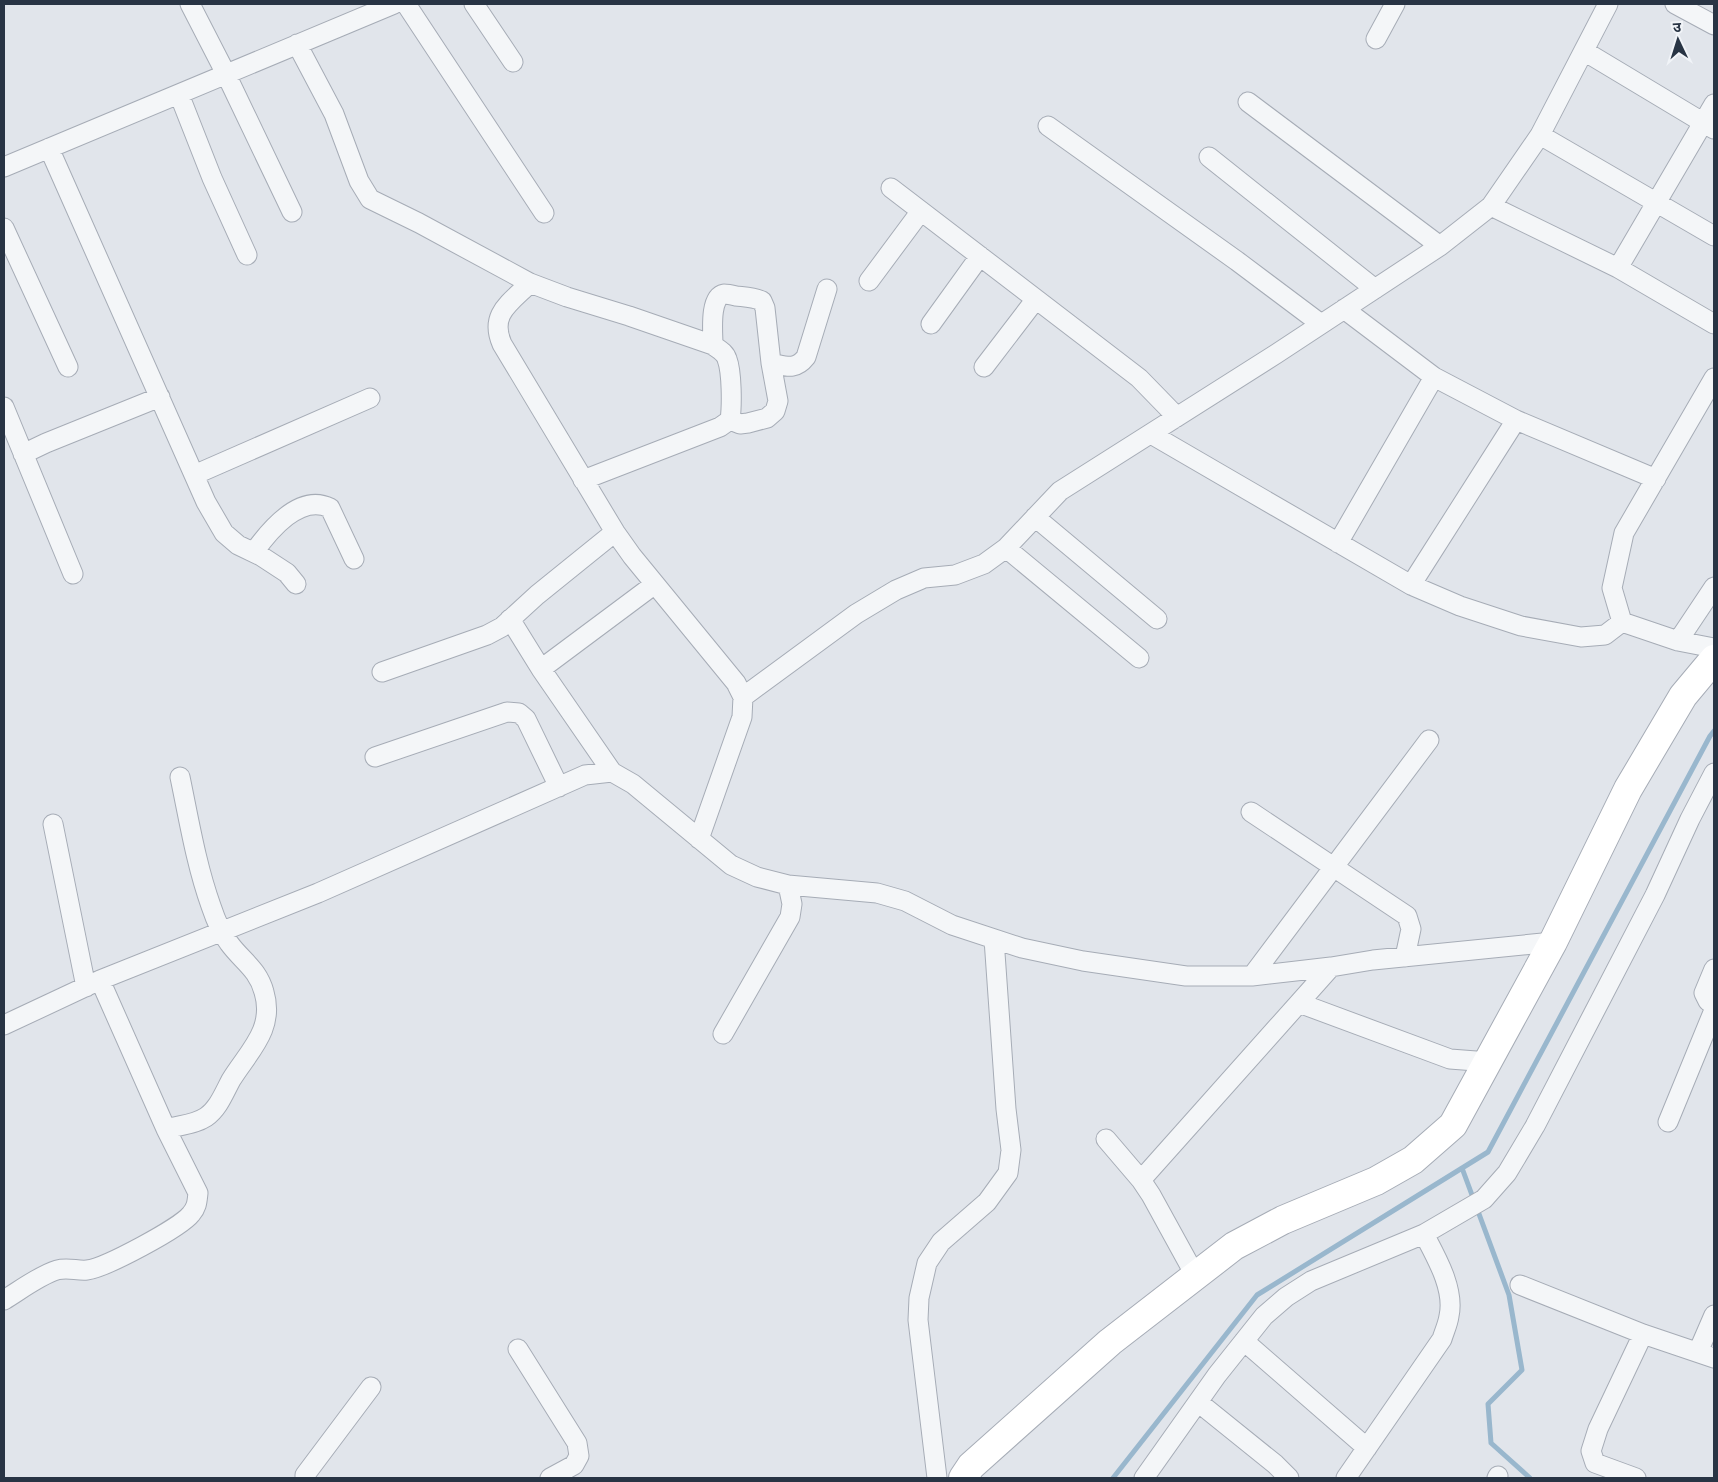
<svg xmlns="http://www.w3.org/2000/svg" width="1718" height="1482" font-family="'Varela Round','Noto Sans Devanagari',sans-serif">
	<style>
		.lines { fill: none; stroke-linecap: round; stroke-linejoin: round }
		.stream { stroke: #99b7cd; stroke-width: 5 }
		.street-casing { stroke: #a6acb6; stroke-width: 21 }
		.secondary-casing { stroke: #a6acb6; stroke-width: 30 }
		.street { stroke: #f4f6f8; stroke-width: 19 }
		.secondary { stroke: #fff; stroke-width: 28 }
	</style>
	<rect width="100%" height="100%" fill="#e1e5eb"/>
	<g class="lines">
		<path class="stream" d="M 1462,1168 L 1509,1295 L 1522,1370 L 1488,1404 L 1491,1443 L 1530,1478
			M 1113,1478 L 1257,1295 L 1488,1152 L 1710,736 L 1714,731"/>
		<defs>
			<path id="street" d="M 190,4 L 226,74 L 292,212
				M 406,4 L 544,213
				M 474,4 L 513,62
				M 1675,4 L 1714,25
				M 1376,39 L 1395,4
				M 297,44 L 334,114 L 359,181 L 370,199 L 419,223 L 530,283 L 567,297 L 629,316 L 713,345 C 718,349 725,352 727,359 C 732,372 732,406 730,420 L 720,427 L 583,480
				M 1584,51 L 1714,129
				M 179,94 L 212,178 L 247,255
				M 1248,102 L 1440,246
				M 1048,126 L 1237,261 L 1321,324
				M 1540,135 L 1714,236
				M 49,148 L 206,502 L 224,533 L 238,545 L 261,556 L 287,573 L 296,584
				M 1209,157 L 1375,289
				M 4,167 L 394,4
				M 891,188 L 1139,378 L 1177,417
				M 1491,206 L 1618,268 L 1714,324
				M 4,228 L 68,367
				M 1618,268 L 1714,104
				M 869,281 L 921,211
				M 530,283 C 510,303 489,314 502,344 L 615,532 L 632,556 L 736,683 L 743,697 L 742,717 L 699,839
				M 1344,309 L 1434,377 L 1516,420 L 1656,479
				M 931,324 L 980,256
				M 713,345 C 713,333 709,297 724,294 C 727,294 732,295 736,296 C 745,297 754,297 762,301 L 765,308 L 771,363 L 778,401 L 775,411 L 767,418 L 748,423 L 740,424 L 730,420
				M 771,363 C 786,366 795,371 806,357 L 827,289
				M 984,367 L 1036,299
				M 1714,378 L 1624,533 L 1612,588 L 1622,622 L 1678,641 L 1714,648
				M 4,407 L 73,574
				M 1151,434 L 1411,585 L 1460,606 L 1521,626 L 1581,637 L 1605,635 L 1622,622
				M 23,454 L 46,443 L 160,397
				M 194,475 L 370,398
				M 1035,517 L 1157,619
				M 1338,543 L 1434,377
				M 1006,548 L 1139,658
				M 254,552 C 269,531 300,493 330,508 L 354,559
				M 1411,585 L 1516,420
				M 510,619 L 541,669 L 612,772
				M 1678,641 L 1714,587
				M 541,669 L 655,584
				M 382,672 L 487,635 L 502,627 L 537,595 L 615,532
				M 743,697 L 856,614 L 896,590 L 924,578 L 955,575 L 984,564 L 1006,548 L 1060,491 L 1276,354 L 1440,246 L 1491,206 L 1540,135 L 1608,4
				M 375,757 L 507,712 L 519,713 L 526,719 L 559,787
				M 1251,812 L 1407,916 L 1411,929 L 1405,957
				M 53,824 L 86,987
				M 1714,969 L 1704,993 L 1708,1001 L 1714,1005
				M 1252,976 L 1429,740
				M 1299,1003 L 1450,1059 L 1489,1062
				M 4,1025 L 100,980 L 318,893 L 585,775 L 612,772 L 633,784 L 731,865 L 757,877 L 788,885 L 877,893 L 905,901 L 952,925 L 1022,948 L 1083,961 L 1186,976 L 1252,976 L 1331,967 L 1373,960 L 1553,942
				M 723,1034 L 790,917 L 792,904 L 788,885
				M 1668,1122 L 1714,1010
				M 166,1129 C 179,1125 194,1125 206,1117 C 218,1109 224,1093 231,1080 C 249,1051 275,1029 264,992 C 258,969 242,961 229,943 C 221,933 215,918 211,906 C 196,864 189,820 180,777
				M 1106,1139 L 1141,1180 L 1151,1195 L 1195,1275
				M 1141,1180 L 1331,967
				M 1520,1285 L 1643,1334 L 1714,1358
				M 4,1300 C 19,1291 40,1275 57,1270 C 68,1267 77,1271 87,1270 C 105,1268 180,1228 191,1214 C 197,1207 197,1202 198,1193 L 166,1129 L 100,980
				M 1244,1341 L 1367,1448
				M 518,1349 L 577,1443 L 579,1456 L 574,1465 L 550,1478
				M 1698,1352 L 1714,1315
				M 1198,1402 L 1275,1464 L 1289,1478
				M 305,1478 L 305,1475 L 371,1387
				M 937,1478 L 918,1320 L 919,1298 L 927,1263 L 941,1242 L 987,1202 L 1008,1173 L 1011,1150 L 1006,1109 L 994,939
				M 1144,1478 L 1217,1375 L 1264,1316 L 1286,1297 L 1311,1281 L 1424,1234 L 1484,1199 L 1507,1173 L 1535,1126 L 1655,895 L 1690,819 L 1714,773
				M 1346,1478 L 1442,1339 C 1444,1332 1448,1324 1449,1316 C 1455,1289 1436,1257 1424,1234
				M 1497,1478 L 1498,1476
				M 1636,1478 L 1595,1463 L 1591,1451 L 1598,1429 L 1643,1334"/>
			<path id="secondary" d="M 963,1478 L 971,1466 L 1110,1342 L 1234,1246 L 1283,1220 L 1376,1181 L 1413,1160 L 1453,1125 L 1553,942 L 1628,789 L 1683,696 L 1714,659"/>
		</defs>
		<use href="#street" class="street-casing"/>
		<use href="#secondary" class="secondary-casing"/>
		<use href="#street" class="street"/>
		<use href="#secondary" class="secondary"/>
	</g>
	<rect width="1718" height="1482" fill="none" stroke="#283444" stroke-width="10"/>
	<g transform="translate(1678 40) rotate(356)" stroke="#f1f4f8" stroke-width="4" paint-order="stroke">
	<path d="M0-4L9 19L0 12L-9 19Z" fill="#283444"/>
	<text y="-8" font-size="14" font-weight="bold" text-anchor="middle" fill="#283444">उ</text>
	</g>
</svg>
